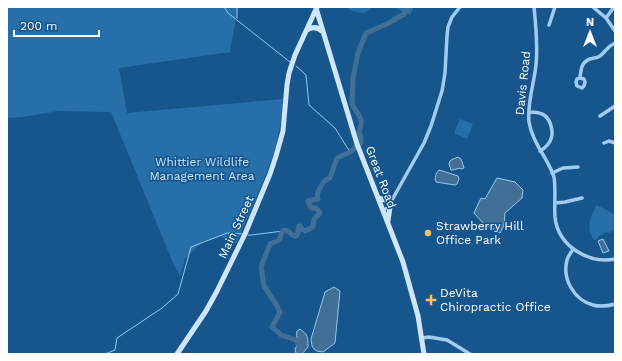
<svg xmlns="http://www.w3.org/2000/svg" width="622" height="361" font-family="'Work Sans',sans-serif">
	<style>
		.green { fill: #266fa9 }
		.water { fill: #426f96; stroke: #93c9f1 }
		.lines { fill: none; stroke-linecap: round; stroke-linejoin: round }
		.stream { stroke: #93c9f1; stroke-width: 1 }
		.river { stroke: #426f96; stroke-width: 5 }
		.minor { stroke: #a1ccef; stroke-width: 3.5 }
		.secondary { stroke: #cfe6fa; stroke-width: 5 }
		.poi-dot { fill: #ffc05f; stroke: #17568c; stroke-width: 1.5 }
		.labels { text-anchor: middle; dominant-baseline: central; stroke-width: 3; stroke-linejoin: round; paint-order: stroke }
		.street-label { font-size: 12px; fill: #fff; stroke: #17568c }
		.park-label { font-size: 12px; fill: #c7e4fb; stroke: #17568c }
		.poi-label { font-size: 12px; fill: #fff; stroke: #17568c; text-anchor: start }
	</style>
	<rect width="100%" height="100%" fill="#17568c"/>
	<path class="green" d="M 7,7 L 238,7 L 230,52 L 119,68 L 127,113 L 283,99 L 280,127 L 274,153 L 258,194 L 236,244 L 221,237 L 203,241 L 185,259 L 180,276 L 173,263 L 111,112 L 58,111 L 23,117 L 7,118 Z
		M 346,7 L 372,7 C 370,9 369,11 366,12 C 360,14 350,11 346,7 Z
		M 393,7 L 414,7 L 410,15 Z
		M 460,119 L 473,124 L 467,139 L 454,133 Z
		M 596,205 L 609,211 L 615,215 L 615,229 L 609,233 L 606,232 L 598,237 L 598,239 L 594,240 C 585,227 591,218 596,205 Z"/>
	<path class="water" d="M 458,157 L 461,159 L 464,168 L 461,169 L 460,168 L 453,170 L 451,170 L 449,164 L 450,161 L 451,160 Z
		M 439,170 L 458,176 L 459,179 L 457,184 L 455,185 L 436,182 C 434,178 436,173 439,170 Z
		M 497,178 L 515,182 L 523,190 L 522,198 L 505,213 L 504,225 L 500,233 L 484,224 L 474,213 L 481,198 L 485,199 Z
		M 603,239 L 609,251 L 603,253 L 598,241 Z
		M 334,287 L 340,291 L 335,343 L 323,352 L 317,351 L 314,349 L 312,346 L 311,339 L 325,292 Z
		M 300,329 C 308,335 308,337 308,347 L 302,354 L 296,354 L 295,349 C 301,340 295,338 297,331 Z"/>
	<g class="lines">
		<path class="stream" d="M 224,7 L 228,13 L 290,62
			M 237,7 L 237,18
			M 296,66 L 306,75 L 309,105 L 335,128 L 350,152
			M 248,235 L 252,235 L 283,231
			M 105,354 L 115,350 L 117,338 L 162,308 L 178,294 L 191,247 L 227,233 L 243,234"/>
		<path class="river" d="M 300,354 L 301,350 L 296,340 L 281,335 L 272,327 L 280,312 L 276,304 L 264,286 L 261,267 L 270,244 C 273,242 278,242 280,238 C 281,235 281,230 285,230 C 289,230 290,236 296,236 L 298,233 L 298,229 L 299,226 L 300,226 L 302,229 L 305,231 L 313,227 L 314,219 L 319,214 L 320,212 L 316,208 L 311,208 L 308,201 L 318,199 C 317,194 317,194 319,190 C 323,183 321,182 330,178 L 337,158 L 350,152 L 361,143 L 361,137 L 359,132 C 359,130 361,128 361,125 C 363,117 354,110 352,103 L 353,78 L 358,53 L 366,33 L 387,24 L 404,14 L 407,7"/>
		<path class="minor" d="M 534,7 C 536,26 538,45 536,65 C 534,84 527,103 529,122 C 531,135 538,147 545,158 C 548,164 552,170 554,177 C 556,190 554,204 555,217 C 558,246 588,264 615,259
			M 593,7 L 606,18 L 615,31
			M 606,18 L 614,7
			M 549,25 L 555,7
			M 580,78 L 584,79 L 585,82 L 584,86 L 582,88 L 577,86 L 576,82 L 577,79 L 580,78 C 581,70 581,62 590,59 C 594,58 597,58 600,56 C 606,52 606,47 615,43
			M 529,112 C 533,112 538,112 542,114 C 550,117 554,131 551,139 C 549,145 545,148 540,151
			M 600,116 L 615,106
			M 604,143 L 609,141 L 615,143
			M 552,173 L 563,168 L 578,167
			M 555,203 L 565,202 L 582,198
			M 383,210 L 390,207 L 392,200 L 424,143 L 431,126 L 442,91 L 445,73 L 447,36 L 448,27 L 452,17 L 460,7
			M 573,249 C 571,253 568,256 567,260 C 562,279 574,300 593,305 C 600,307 608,306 615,304
			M 422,338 L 429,337 L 447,340 L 470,354"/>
		<path class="secondary" d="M 316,8 L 357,144 L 403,262 L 418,316 L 424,354
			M 307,30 C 313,26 318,27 323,32
			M 378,198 L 389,201
			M 388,221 L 390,207
			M 177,354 L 206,311 L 217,291 L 245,234 L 270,174 L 276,156 L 283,131 L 287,85 L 289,73 L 295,55 L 317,7"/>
	</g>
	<g class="poi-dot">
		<circle cx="428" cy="233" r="4"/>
		<path d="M429 294h4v4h4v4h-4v4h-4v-4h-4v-4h4z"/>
	</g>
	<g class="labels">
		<g class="street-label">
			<text transform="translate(523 83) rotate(-84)">Davis Road</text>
			<text transform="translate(381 177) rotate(69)">Great Road</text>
			<text transform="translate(236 227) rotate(-65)">Main Street</text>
		</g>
		<g class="park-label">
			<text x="202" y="162">Whittier Wildlife<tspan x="202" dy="14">Management Area</tspan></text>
		</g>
		<g class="poi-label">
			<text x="436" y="226">Strawberry Hill<tspan x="436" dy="14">Office Park</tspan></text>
			<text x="440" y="293">DeVita<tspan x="440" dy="14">Chiropractic Office</tspan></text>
		</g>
	</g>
	<rect width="622" height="361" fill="none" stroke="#ffffff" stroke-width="16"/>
	<g transform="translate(590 32)" stroke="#17568c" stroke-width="3" paint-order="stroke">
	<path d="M0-3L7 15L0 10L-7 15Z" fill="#ffffff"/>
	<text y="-6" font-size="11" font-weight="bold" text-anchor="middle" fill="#ffffff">N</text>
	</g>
	<path d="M14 30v6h85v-6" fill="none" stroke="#ffffff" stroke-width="2"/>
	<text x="20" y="30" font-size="12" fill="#ffffff" stroke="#17568c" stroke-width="3" paint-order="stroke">200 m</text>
</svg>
